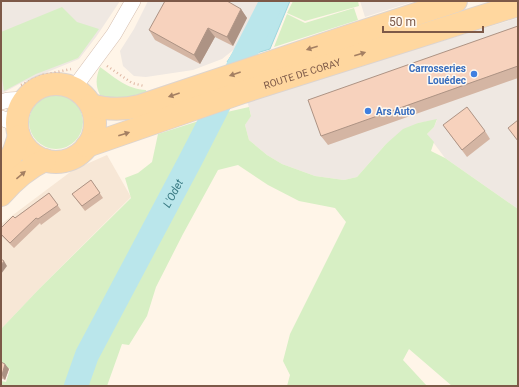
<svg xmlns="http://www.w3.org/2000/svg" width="519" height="387" font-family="Roboto,sans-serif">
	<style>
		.residential { fill: #f7e7d6 }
		.industrial { fill: #efe8e2 }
		.green { fill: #d7efc4 }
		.water { fill: #bae6eb; stroke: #9ed7de }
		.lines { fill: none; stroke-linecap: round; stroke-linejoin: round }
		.river { stroke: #bae6eb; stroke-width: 24 }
		.minor-casing { stroke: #d5beaf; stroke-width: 16 }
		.primary-casing { stroke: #ddd4cf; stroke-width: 24 }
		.path { stroke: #ddb49f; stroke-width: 2.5; stroke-dasharray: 1 3; stroke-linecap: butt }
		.minor { stroke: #fff; stroke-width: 15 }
		.primary { stroke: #ffd79f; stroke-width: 22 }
		.wall { fill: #d4b5a3 }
		.shaded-wall { fill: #ad9384 }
		.building { fill: #f7d2bd; stroke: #ad9384 }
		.oneway { fill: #a47f62 }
		.shop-dot { fill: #3f7fe0; stroke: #fff9f1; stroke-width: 1.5 }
		.labels { text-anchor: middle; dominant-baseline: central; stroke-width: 3; stroke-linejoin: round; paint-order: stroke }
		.shop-label { font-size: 10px; font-weight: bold; fill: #366cbe; stroke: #fff9f1; text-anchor: end }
		.street-label { font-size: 10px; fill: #7d5948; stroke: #fff9f1 }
		.water-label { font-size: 11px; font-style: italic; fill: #397a83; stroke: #fff9f1 }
	</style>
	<rect width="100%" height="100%" fill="#fff5e8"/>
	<path class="residential" d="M 107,155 L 131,197 L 40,288 L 1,329 L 1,224 L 73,170 Z"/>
	<path class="industrial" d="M 1,1 L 120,1 L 96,37 L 79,59 L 21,83 L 1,94 Z
		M 148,1 L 262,1 L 254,21 L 237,47 L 222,59 L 193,70 L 146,77 L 134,76 L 123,66 L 120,51 L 134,29 Z
		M 360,1 L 415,1 L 365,17 Z
		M 518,18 L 518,209 L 445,158 L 427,134 L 434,127 L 437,120 L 418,123 L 386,144 L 357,177 L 344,180 L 315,176 L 282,164 L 267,155 L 249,140 L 245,125 L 251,115 L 247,100 Z"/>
	<path class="green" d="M 293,1 L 358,1 L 359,6 L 305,21 L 287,13 Z
		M 62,7 L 77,22 L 99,29 L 78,58 L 36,74 L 4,91 L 1,71 L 1,32 Z
		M 354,8 L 358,20 L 274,47 L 287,14 L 305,23 Z
		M 100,67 C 115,78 127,89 146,90 L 147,95 L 113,99 L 100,95 C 95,85 96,77 100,67 Z
		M29 122a27 27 0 1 1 54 0a27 27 0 1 1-54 0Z
		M 249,107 L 251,116 L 245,125 L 249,140 L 267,155 L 282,164 L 315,176 L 344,180 L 357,177 L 386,144 L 403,129 L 418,123 L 437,119 L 434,127 L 427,134 L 434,142 L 431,151 L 445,158 L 518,209 L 518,386 L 452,386 L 409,349 L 403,360 L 427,386 L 287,386 L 290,375 L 283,361 L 290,334 L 346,222 L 335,208 L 299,201 L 268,185 L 238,165 L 218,170 L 183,234 L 156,287 L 147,316 L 129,345 L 122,344 L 107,386 L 1,386 L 1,381 L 6,382 L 10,369 L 1,365 L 1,329 L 40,288 L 131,198 L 125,178 L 138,173 L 152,162 L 158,134 L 227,112 Z"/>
	<path class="water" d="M 262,1 L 290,1 L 270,49 L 227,62 L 254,21 Z"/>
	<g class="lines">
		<path class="river" id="s1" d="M 76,386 L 87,355 L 190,161 L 272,1"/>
		<defs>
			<path id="minor" d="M 74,88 L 114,34 L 133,1
				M 1,102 L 8,100 L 25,99
				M 1,118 L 17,124"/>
			<g id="primary">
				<circle cx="56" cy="123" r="39"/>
				<path d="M 91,105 C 107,110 123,110 140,106 L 340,39 L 456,1"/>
				<path id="s2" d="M 87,146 L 243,92 L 518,5"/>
				<path d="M 1,175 L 14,151 L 19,136"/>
				<path d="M 1,195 C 14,180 28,168 45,160"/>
			</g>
		</defs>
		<use href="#minor" class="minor-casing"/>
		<use href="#primary" class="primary-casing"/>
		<path class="path" d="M 107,66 L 132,83 L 144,86
			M 21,85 L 43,75 L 71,69"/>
		<use href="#minor" class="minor"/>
		<use href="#primary" class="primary"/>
	</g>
	<path class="wall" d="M 241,9 L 247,18 L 233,46 L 215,37 L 200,64 L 155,40 L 149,30 Z
		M 518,26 L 518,78 L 328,145 L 321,136 Z
		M 443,125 L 485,131 L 490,139 L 467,157 Z
		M 91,180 L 103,198 L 85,211 L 72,194 Z
		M 49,193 L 61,210 L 41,225 L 40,223 L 14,248 L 1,235 L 1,228 Z
		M 1,362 L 9,369 L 5,380 L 1,378 Z"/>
	<path class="shaded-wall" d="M 241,9 L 247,18 L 233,46 L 227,37 Z
		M 208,28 L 215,37 L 200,64 L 194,55 Z
		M 4,261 L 7,266 L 1,274 L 1,265 Z
		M 5,364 L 9,369 L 5,380 L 2,375 Z"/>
	<path class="building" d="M 165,1 L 227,1 L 241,9 L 227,37 L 208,28 L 194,55 L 149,30 Z
		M 518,26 L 518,66 L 321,136 L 308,100 Z
		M 467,107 L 485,131 L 462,150 L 443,125 Z
		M 518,120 L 518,141 L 508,128 Z
		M 91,180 L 100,193 L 82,206 L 72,194 Z
		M 49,193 L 58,205 L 38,219 L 36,218 L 10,243 L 1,234 L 1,228 L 13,216 L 15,218 Z
		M 1,259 L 4,261 L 1,265 Z
		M 1,362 L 5,364 L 2,375 L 1,374 Z"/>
	<defs><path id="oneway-solid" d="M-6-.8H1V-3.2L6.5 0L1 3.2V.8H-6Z"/></defs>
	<g class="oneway">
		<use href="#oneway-solid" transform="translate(312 48) rotate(162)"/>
		<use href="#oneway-solid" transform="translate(360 54) rotate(-17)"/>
		<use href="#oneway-solid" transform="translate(235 74) rotate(161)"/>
		<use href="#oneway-solid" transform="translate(174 95) rotate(161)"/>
		<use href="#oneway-solid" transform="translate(124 134) rotate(-18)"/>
		<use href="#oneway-solid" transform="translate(21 175) rotate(-40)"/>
	</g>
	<g class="shop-dot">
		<circle cx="474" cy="74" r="4"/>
		<circle cx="368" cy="111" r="4"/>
	</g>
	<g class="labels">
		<g class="shop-label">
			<text x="466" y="68">Carrosseries<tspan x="466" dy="12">Louédec</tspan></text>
			<text x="376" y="111" text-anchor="start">Ars Auto</text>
		</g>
		<g class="street-label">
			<text stroke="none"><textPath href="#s2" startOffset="227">ROUTE DE CORAY</textPath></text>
		</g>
		<g class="water-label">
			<text stroke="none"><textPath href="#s1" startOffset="216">L'Odet</textPath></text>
		</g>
	</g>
	<rect width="519" height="387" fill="none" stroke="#7d5948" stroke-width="4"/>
	<path d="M383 26v6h100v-6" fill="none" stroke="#7d5948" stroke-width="2"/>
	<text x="389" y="26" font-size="12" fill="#7d5948" stroke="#fff9f1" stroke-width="3" paint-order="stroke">50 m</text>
</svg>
